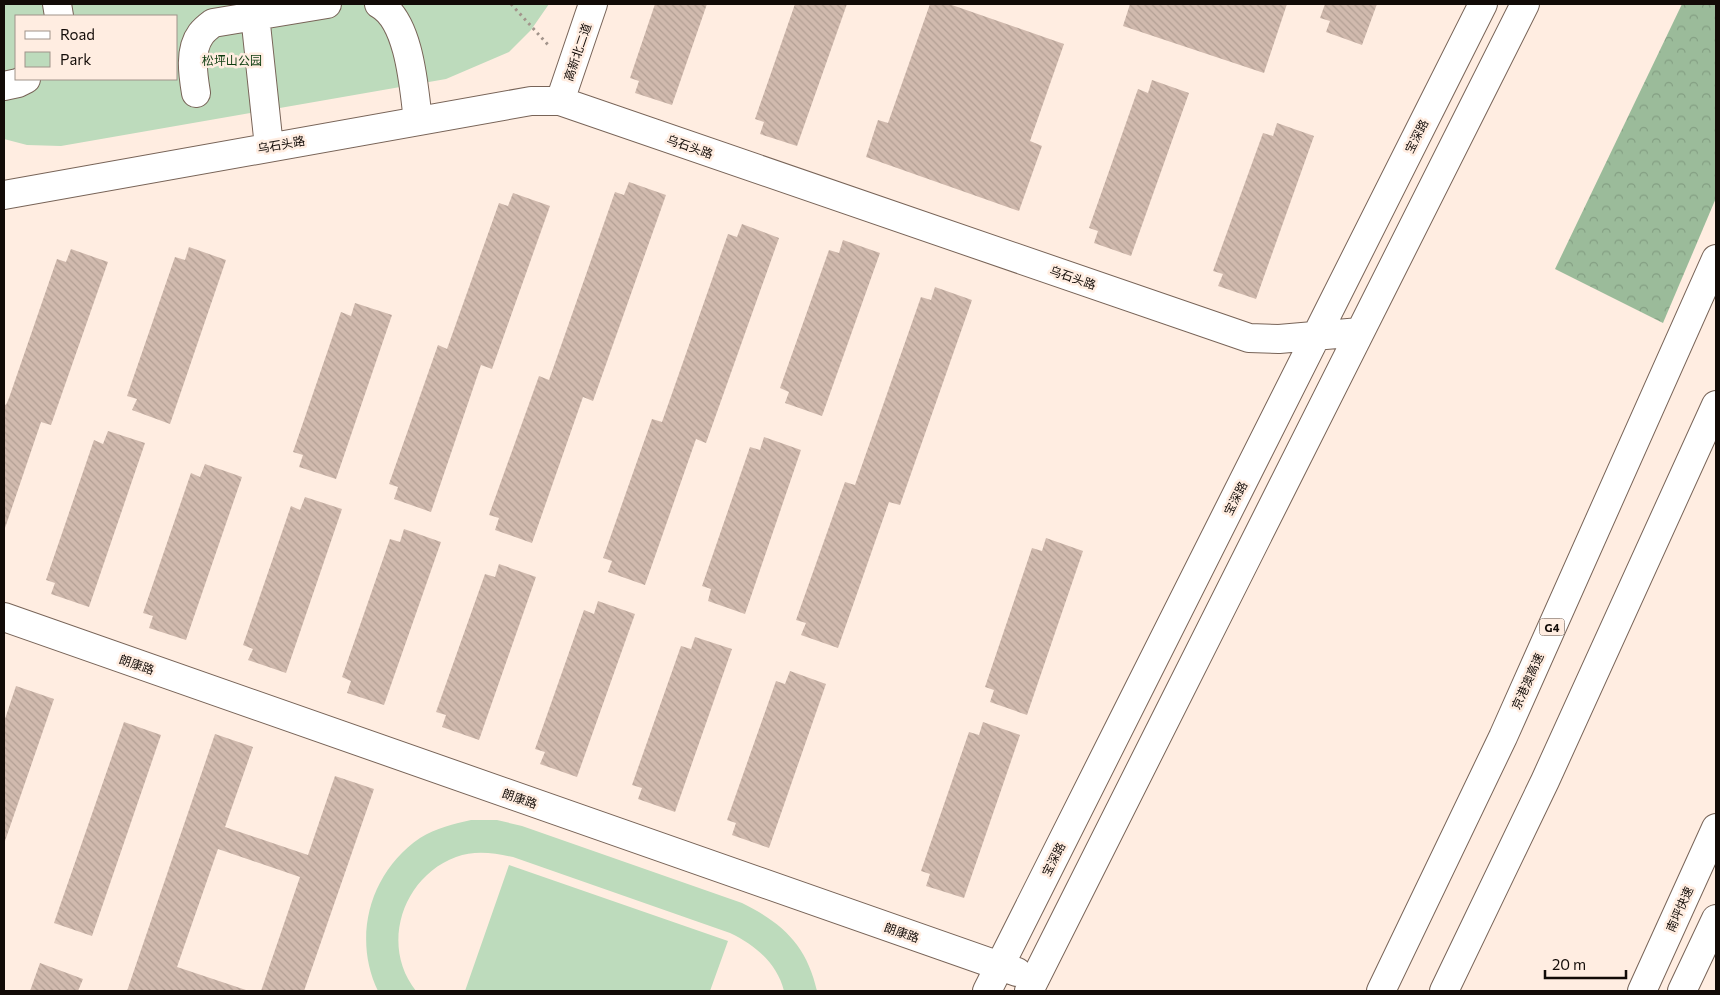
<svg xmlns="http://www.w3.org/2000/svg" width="1720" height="995" font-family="Commissioner,'Noto Sans SC',sans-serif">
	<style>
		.green { fill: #bddbbc; fill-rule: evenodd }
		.forest { fill: url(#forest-crowns) }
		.building { fill: url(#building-back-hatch) }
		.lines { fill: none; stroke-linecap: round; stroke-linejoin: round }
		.minor-casing { stroke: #786458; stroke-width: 30 }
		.highway-casing { stroke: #786458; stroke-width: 30 }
		.path { stroke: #a2948b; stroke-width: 3; stroke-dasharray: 2.5 4; stroke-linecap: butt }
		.minor { stroke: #fff; stroke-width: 28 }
		.highway { stroke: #fff; stroke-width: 28 }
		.labels { text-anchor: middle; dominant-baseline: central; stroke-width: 5; stroke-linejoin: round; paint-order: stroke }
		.shield { fill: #ffede1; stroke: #594f48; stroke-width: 1 }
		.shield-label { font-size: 11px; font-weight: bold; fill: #120b07 }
		.street-label { font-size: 12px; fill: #120b07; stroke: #ffede1 }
		.park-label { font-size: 12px; fill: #0e3d10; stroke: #ffede1 }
	</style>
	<defs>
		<pattern id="forest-crowns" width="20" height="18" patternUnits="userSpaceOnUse" patternTransform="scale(1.25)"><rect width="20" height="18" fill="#9bbb9a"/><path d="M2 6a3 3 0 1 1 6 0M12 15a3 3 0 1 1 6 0" fill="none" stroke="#849f83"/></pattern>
		<pattern id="building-back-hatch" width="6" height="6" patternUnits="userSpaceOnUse" patternTransform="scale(1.25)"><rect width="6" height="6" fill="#d1baae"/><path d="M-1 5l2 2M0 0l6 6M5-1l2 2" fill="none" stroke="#b29f94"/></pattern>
	</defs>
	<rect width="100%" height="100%" fill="#ffede1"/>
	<path class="green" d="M 4,4 L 549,4 L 531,30 L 509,52 L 446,79 L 61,146 L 27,145 L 4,139 ZM 16,16 L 176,16 L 176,79 L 16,79 Z
		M 471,820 L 497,820 L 522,826 L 742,903 C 783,923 807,946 817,991 L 784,991 C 777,963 755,945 730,933 L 513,857 C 494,853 475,850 456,857 C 402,877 380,946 416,991 L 378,991 C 352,937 370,872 420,838 C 436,828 454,824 471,820 Z
		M 509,865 L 728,941 L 710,991 L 465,991 Z"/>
	<path class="forest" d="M 1682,4 L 1716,4 L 1716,198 L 1663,323 L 1555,269 Z"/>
	<path class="building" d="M 655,4 L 707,4 L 672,105 L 635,93 L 639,81 L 630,78 Z
		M 795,4 L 847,4 L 797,146 L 760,134 L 764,122 L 755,119 Z
		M 930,4 L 949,4 L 1064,44 L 1030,141 L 1042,146 L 1019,211 L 866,157 L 878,120 L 888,123 Z
		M 1130,4 L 1287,4 L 1264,73 L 1123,26 Z
		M 1325,4 L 1377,4 L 1362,45 L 1326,32 L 1330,21 L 1320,18 Z
		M 1152,80 L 1189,93 L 1131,256 L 1094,243 L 1098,231 L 1089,228 L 1138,89 L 1148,93 Z
		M 1277,123 L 1314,136 L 1256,299 L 1218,286 L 1223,274 L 1213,271 L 1263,133 L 1273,136 Z
		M 629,182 L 666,195 L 593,401 L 583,397 L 532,543 L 495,530 L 499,518 L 489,515 L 539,376 L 549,380 L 615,192 L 624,195 Z
		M 513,193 L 550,206 L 492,369 L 481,365 L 431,512 L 394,499 L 398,487 L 389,484 L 438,345 L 447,349 L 499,203 L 508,206 Z
		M 742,224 L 779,238 L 706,443 L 696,439 L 645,585 L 608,572 L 612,561 L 603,558 L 652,419 L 662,422 L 728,234 L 737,237 Z
		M 843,240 L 880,253 L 822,416 L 785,403 L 789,392 L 780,388 L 829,250 L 839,253 Z
		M 189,247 L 226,260 L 170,424 L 132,410 L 137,399 L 127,396 L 175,257 L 185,260 Z
		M 71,249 L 108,262 L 51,425 L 41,422 L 4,531 L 4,404 L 6,405 L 9,398 L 57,259 L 66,262 Z
		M 935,287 L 972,300 L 900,505 L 889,502 L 838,648 L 801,635 L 806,623 L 796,620 L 845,482 L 855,485 L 921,297 L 931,300 Z
		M 355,303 L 392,315 L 336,479 L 299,467 L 303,455 L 293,452 L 341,312 L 351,316 Z
		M 108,431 L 145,443 L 89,607 L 51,594 L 55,583 L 46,580 L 94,440 L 103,444 Z
		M 764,437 L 801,450 L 745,614 L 708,601 L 711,589 L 702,586 L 750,447 L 760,450 Z
		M 205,464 L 242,477 L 186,640 L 149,628 L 153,616 L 143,613 L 191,473 L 200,477 Z
		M 305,497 L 342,509 L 286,673 L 248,660 L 253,649 L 243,645 L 291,506 L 300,510 Z
		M 404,529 L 441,542 L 384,705 L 347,693 L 351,681 L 342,677 L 390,539 L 400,542 Z
		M 1046,538 L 1083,551 L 1027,715 L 990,702 L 994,690 L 985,687 L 1032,548 L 1042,551 Z
		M 499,564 L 536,577 L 479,740 L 442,727 L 446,715 L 436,712 L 485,574 L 495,577 Z
		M 598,601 L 635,614 L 577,777 L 540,764 L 545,752 L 535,749 L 584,610 L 594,614 Z
		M 695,637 L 732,649 L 675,812 L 638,799 L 642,788 L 632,785 L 681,646 L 691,649 Z
		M 790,671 L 826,684 L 769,848 L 732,835 L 736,823 L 727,820 L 776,681 L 785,684 Z
		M 16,686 L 54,699 L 4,844 L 4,722 Z
		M 124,722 L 161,735 L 92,936 L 54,923 Z
		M 983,722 L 1020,735 L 964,898 L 926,886 L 930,874 L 921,871 L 969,732 L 979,735 Z
		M 215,734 L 253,747 L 225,827 L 308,855 L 335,776 L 374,789 L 304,991 L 261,991 L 300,877 L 218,849 L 177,967 L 249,991 L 127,991 Z
		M 40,963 L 83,979 L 78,991 L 30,991 Z"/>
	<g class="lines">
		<defs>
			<path id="minor" d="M 57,4 L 59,16
				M 379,4 C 410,21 414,89 418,121
				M 255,15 L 269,147
				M 4,86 L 18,83 L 26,79
				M 196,93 C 193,75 189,50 201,34 C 204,30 209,26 213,23 L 327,4
				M 560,101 L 593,4
				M 4,195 L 531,101 L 560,101 L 1249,338 L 1279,339 L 1360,332
				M 4,617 L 1017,972
				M 987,991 L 1483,4
				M 1029,991 L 1525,4
				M 1682,991 L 1716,919"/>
			<path id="highway" d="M 1381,991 L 1503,737 L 1716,259
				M 1444,991 L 1545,781 L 1716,405
				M 1642,991 L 1716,828"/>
		</defs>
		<use href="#minor" class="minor-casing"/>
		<use href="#highway" class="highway-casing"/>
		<path class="path" d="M 511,4 L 550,47"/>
		<use href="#minor" class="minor"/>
		<use href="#highway" class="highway"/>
	</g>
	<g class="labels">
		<rect class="shield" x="1539.5" y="618.5" width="25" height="17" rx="4"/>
		<g class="shield-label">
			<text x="1552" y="627">G4</text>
		</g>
		<g class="street-label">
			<text transform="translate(577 52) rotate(-71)">高新北二道</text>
			<text transform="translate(1416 136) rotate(-63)">宝深路</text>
			<text transform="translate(281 144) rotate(-10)">乌石头路</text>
			<text transform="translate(690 146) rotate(19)">乌石头路</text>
			<text transform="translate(1073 277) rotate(19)">乌石头路</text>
			<text transform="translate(1235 498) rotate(-63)">宝深路</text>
			<text transform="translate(137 664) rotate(19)">朗康路</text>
			<text transform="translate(1527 681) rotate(-66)">京港澳高速</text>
			<text transform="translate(520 798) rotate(19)">朗康路</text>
			<text transform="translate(1053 859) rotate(-63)">宝深路</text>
			<text transform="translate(1679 909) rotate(-66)">南坪快速</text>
			<text transform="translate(902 932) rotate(19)">朗康路</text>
		</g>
		<g class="park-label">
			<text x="232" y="60">松坪山公园</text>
		</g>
	</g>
	<rect width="1720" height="995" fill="none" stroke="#120b07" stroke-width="10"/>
	<rect x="15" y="15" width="162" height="65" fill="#ffede1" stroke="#a0938a"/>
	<rect x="25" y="31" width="25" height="8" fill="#ffffff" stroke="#a0938a"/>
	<text x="60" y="40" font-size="15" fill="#120b07">Road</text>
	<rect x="25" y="52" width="25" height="15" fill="#bddbbc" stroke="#a0938a"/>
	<text x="60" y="65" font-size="15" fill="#120b07">Park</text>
	<path d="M1545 970v8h81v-8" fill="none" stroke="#120b07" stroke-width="2.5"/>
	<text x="1552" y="970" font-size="15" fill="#120b07" stroke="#ffede1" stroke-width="4" paint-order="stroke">20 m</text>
</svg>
